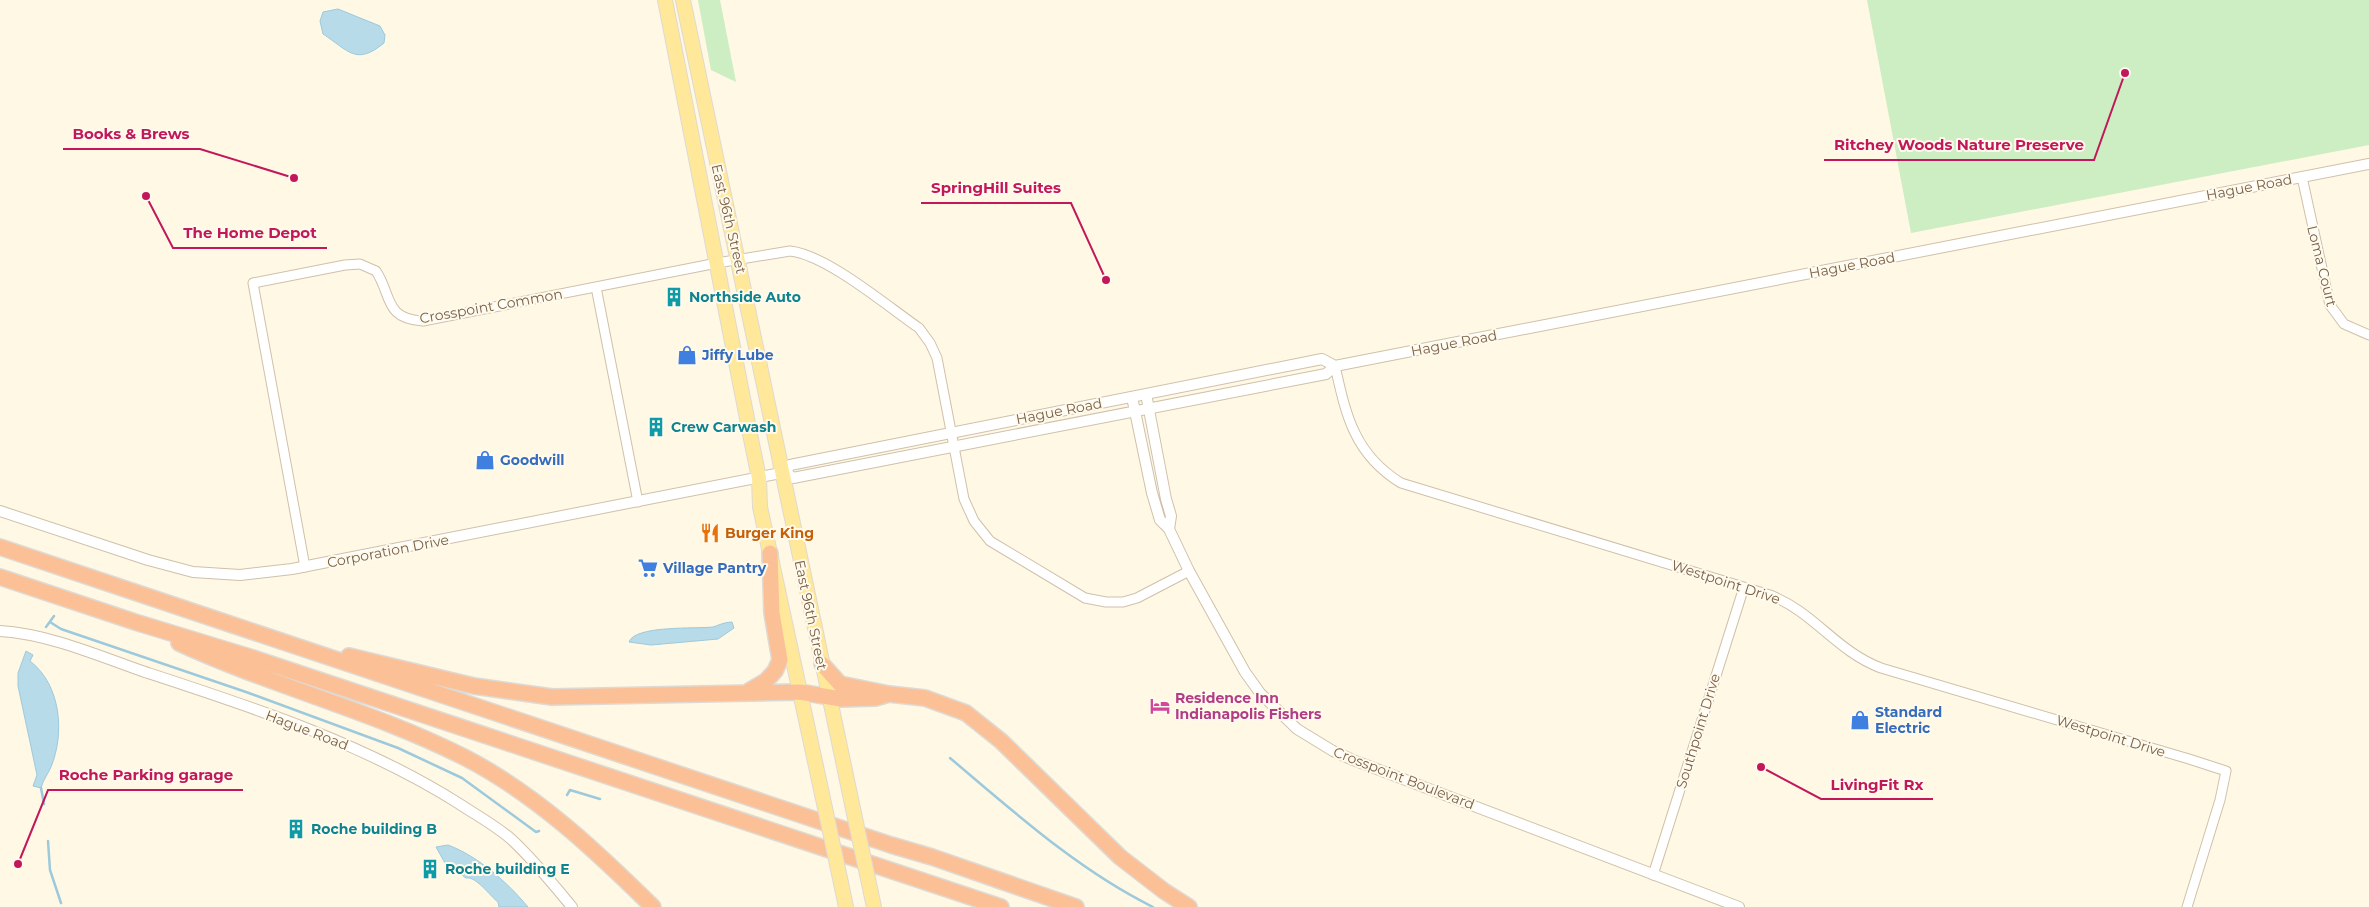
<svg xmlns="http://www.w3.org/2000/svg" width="2369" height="907" font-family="Montserrat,sans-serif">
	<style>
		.green { fill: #cdedc2 }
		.water { fill: #b7dbe9; stroke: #9dc9dc }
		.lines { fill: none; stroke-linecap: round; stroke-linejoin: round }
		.stream { stroke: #9dc9dc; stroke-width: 2.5 }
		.minor-casing { stroke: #d0c0aa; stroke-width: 11 }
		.tertiary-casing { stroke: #d0c0aa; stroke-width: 12 }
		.primary-casing { stroke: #dfd9d3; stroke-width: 16 }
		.motorway-casing { stroke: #dfd9d3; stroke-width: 18 }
		.minor { stroke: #fff; stroke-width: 9 }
		.tertiary { stroke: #fff; stroke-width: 10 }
		.primary { stroke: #ffe89a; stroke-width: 14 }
		.motorway { stroke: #fcc097; stroke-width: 15 }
		.primary-bridge-casing { stroke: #dfd9d3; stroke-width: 16; stroke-linecap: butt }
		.primary-bridge { stroke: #ffe89a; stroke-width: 14 }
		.labels { text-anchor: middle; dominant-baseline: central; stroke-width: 4; stroke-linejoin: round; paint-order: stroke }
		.street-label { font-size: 14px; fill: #796048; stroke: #fffaec }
		.culture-label { font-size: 14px; font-weight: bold; fill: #0d838f; stroke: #fffaec; text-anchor: start }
		.shop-label { font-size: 14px; font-weight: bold; fill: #366cbe; stroke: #fffaec; text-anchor: start }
		.food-label { font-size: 14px; font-weight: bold; fill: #c56008; stroke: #fffaec; text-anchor: start }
		.hotel-label { font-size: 14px; font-weight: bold; fill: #b23c85; stroke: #fffaec; text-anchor: start }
		.leader { fill: none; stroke: #c2185b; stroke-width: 2 }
		.callout-dot { fill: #c2185b; stroke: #fffaec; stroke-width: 2 }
		.callout-label { font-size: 15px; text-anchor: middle; font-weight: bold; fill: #c2185b; stroke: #fffaec; stroke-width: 4; stroke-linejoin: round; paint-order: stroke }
	</style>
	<rect width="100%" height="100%" fill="#fef8e5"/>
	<path class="green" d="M 698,0 L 720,0 L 736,82 L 711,70 Z
		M 1867,0 L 2369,0 L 2369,145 L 1911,233 Z"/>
	<path class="water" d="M 338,9 L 380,26 L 385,35 L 384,43 C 356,66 349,51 323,34 L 320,21 L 323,12 Z
		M 732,622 L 734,628 L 718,639 L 651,645 L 629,642 C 635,625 696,629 713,627 C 719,625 725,622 732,622 Z
		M 26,651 L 33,655 L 30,661 C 61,685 65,733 51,767 C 48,774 43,780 41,788 L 33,786 L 37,775 L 18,686 L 18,673 Z
		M 448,845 C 478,856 508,883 528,907 L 499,907 L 498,902 C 489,895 476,876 466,878 L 445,863 L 436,847 Z"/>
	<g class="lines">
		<path class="stream" d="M 50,622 L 61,629 L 246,692 L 398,748 L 462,778 L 536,832 L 539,831
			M 46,627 L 54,616
			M 950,758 C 1014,812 1078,870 1153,907
			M 41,788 L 44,804
			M 567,795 L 570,790 L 600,799
			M 48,841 L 50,870 L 61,903"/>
		<defs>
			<path id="minor" d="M 2302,177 L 2330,305 L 2344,324 L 2369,335
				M 596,287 L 638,502
				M 1335,366 C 1346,415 1354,454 1401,483 L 1770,595 C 1814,612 1836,651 1881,668 L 2189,759 L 2226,771 L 2220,800 L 2187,907
				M 305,567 L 253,283 L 345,265 L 360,264 L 376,271 C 392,295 384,319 423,321 L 717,263 L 790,251 C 827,255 887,306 919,328 L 930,343 L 937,358 L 964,499 L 974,521 L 990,541 L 1085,598 L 1106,602 L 1123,602 L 1137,598 L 1189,571
				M 1653,875 L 1744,587"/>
			<path id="tertiary" d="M 1146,394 L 1166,499 L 1171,516 L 1169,529
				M 1132,397 L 1152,493 L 1160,520 L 1169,529 L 1189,571 L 1245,672 L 1260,693 L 1297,729 L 1333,751 L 1353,760 L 1739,907
				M 786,472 L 790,465 L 1322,359 L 1335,366
				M 0,511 L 148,560 L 193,572 L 240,575 L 292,569 L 786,472 L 793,478 L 1326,374 L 1335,366 L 2369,164
				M 0,631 C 49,634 99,656 145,672 C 252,707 363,743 458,803 C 476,815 495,825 511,839 C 533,859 553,884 572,907"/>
			<path id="primary" d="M 665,0 L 752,444 L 759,478 L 760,507 L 822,794
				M 683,0 L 852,804
				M 841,883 L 846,907
				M 871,893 L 874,907"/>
			<path id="motorway" d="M 0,547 C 297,646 593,747 891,845 L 932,857 L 1076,907
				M 0,577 L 135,622 L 253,658 L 1001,907
				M 179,643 C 272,686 373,711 464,757 C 536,794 596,851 653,907
				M 349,656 L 474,686 L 552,697 L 800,692 L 841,699 L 875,698 L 889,694
				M 822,664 L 840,684 L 889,694 L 925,698 L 966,713 L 1001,741 L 1120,857 L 1164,891 L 1189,907
				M 749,691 L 766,681 L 775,671 L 780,660 L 772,613 L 770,553"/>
		</defs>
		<use href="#minor" class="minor-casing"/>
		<use href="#tertiary" class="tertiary-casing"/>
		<use href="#primary" class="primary-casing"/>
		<use href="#motorway" class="motorway-casing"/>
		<use href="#minor" class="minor"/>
		<use href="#tertiary" class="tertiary"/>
		<use href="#primary" class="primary"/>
		<use href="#motorway" class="motorway"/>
		<defs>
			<path id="primary-bridge" d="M 822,794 L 841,883
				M 852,804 L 871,893"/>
		</defs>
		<use href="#primary-bridge" class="primary-bridge-casing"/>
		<use href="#primary-bridge" class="primary-bridge"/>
	</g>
	<defs>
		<symbol id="building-bare" viewBox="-9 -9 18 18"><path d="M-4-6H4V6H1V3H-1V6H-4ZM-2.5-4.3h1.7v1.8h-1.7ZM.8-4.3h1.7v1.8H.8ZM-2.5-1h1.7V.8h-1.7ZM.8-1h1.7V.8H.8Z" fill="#0f9aa8" stroke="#fffaec" stroke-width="2.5" paint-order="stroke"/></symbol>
		<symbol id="shop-bare" viewBox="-9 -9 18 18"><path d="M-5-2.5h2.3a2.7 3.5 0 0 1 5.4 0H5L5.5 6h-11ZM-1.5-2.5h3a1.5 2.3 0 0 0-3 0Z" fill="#3f7fe0" stroke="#fffaec" stroke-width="2.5" paint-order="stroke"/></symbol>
		<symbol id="restaurant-bare" viewBox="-9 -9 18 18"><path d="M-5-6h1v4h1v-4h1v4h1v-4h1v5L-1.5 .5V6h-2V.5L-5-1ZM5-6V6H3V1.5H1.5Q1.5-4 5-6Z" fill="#e8710a" stroke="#fffaec" stroke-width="2.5" paint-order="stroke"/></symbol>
		<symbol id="supermarket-bare" viewBox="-9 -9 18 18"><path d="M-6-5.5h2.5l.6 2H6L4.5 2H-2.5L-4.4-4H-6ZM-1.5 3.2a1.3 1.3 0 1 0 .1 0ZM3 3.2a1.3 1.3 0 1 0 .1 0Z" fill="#3f7fe0" stroke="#fffaec" stroke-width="2.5" paint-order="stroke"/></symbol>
		<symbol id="hotel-bare" viewBox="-9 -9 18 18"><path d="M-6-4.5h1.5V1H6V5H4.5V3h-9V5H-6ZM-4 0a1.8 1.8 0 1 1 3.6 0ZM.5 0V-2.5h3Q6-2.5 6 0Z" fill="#d1479c" stroke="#fffaec" stroke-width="2.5" paint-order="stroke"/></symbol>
	</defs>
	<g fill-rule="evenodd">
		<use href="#building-bare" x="660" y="283" width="28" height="28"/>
		<use href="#shop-bare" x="673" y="341" width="28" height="28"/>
		<use href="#building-bare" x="642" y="413" width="28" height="28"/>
		<use href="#shop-bare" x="471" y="446" width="28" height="28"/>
		<use href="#restaurant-bare" x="696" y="519" width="28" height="28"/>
		<use href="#supermarket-bare" x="634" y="554" width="28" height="28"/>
		<use href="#hotel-bare" x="1146" y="692" width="28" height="28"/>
		<use href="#shop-bare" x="1846" y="706" width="28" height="28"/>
		<use href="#building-bare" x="282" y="815" width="28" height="28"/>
		<use href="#building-bare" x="416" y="855" width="28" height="28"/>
	</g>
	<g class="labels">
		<g class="street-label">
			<text transform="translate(2249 187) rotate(-11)">Hague Road</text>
			<text transform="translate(729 219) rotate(77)">East 96th Street</text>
			<text transform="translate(1852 265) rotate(-11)">Hague Road</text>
			<text transform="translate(2322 266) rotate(76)">Loma Court</text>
			<text transform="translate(491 306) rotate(-10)">Crosspoint Common</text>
			<text transform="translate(1454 343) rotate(-11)">Hague Road</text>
			<text transform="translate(1059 411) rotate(-11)">Hague Road</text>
			<text transform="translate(388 551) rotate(-11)">Corporation Drive</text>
			<text transform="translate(1726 582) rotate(18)">Westpoint Drive</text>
			<text transform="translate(811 615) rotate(78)">East 96th Street</text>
			<text transform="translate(307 730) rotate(21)">Hague Road</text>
			<text transform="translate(1698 731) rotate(-73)">Southpoint Drive</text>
			<text transform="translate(2111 736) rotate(17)">Westpoint Drive</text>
			<text transform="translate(1404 778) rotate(21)">Crosspoint Boulevard</text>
		</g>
		<g class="culture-label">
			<text x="689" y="297">Northside Auto</text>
			<text x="671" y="427">Crew Carwash</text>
			<text x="311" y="829">Roche building B</text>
			<text x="445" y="869">Roche building E</text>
		</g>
		<g class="shop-label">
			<text x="702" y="355">Jiffy Lube</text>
			<text x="500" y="460">Goodwill</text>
			<text x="663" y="568">Village Pantry</text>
			<text x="1875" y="712">Standard<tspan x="1875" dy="16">Electric</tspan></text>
		</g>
		<g class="food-label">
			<text x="725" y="533">Burger King</text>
		</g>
		<g class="hotel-label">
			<text x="1175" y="698">Residence Inn<tspan x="1175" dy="16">Indianapolis Fishers</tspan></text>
		</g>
	</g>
	<path class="leader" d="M294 178L200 149H63M2125 73L2094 160H1824M1106 280L1071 203H921M146 196L173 248H327M18 864L48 790H243M1761 767L1821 799H1933"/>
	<g class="callout-dot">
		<circle cx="294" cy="178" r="5"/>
		<circle cx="2125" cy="73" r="5"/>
		<circle cx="1106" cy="280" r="5"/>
		<circle cx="146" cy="196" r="5"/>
		<circle cx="18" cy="864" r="5"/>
		<circle cx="1761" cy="767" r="5"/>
	</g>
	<g class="callout-label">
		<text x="131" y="139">Books &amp; Brews</text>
		<text x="1959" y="150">Ritchey Woods Nature Preserve</text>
		<text x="996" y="193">SpringHill Suites</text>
		<text x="250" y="238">The Home Depot</text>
		<text x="146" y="780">Roche Parking garage</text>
		<text x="1877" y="790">LivingFit Rx</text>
	</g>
</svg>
